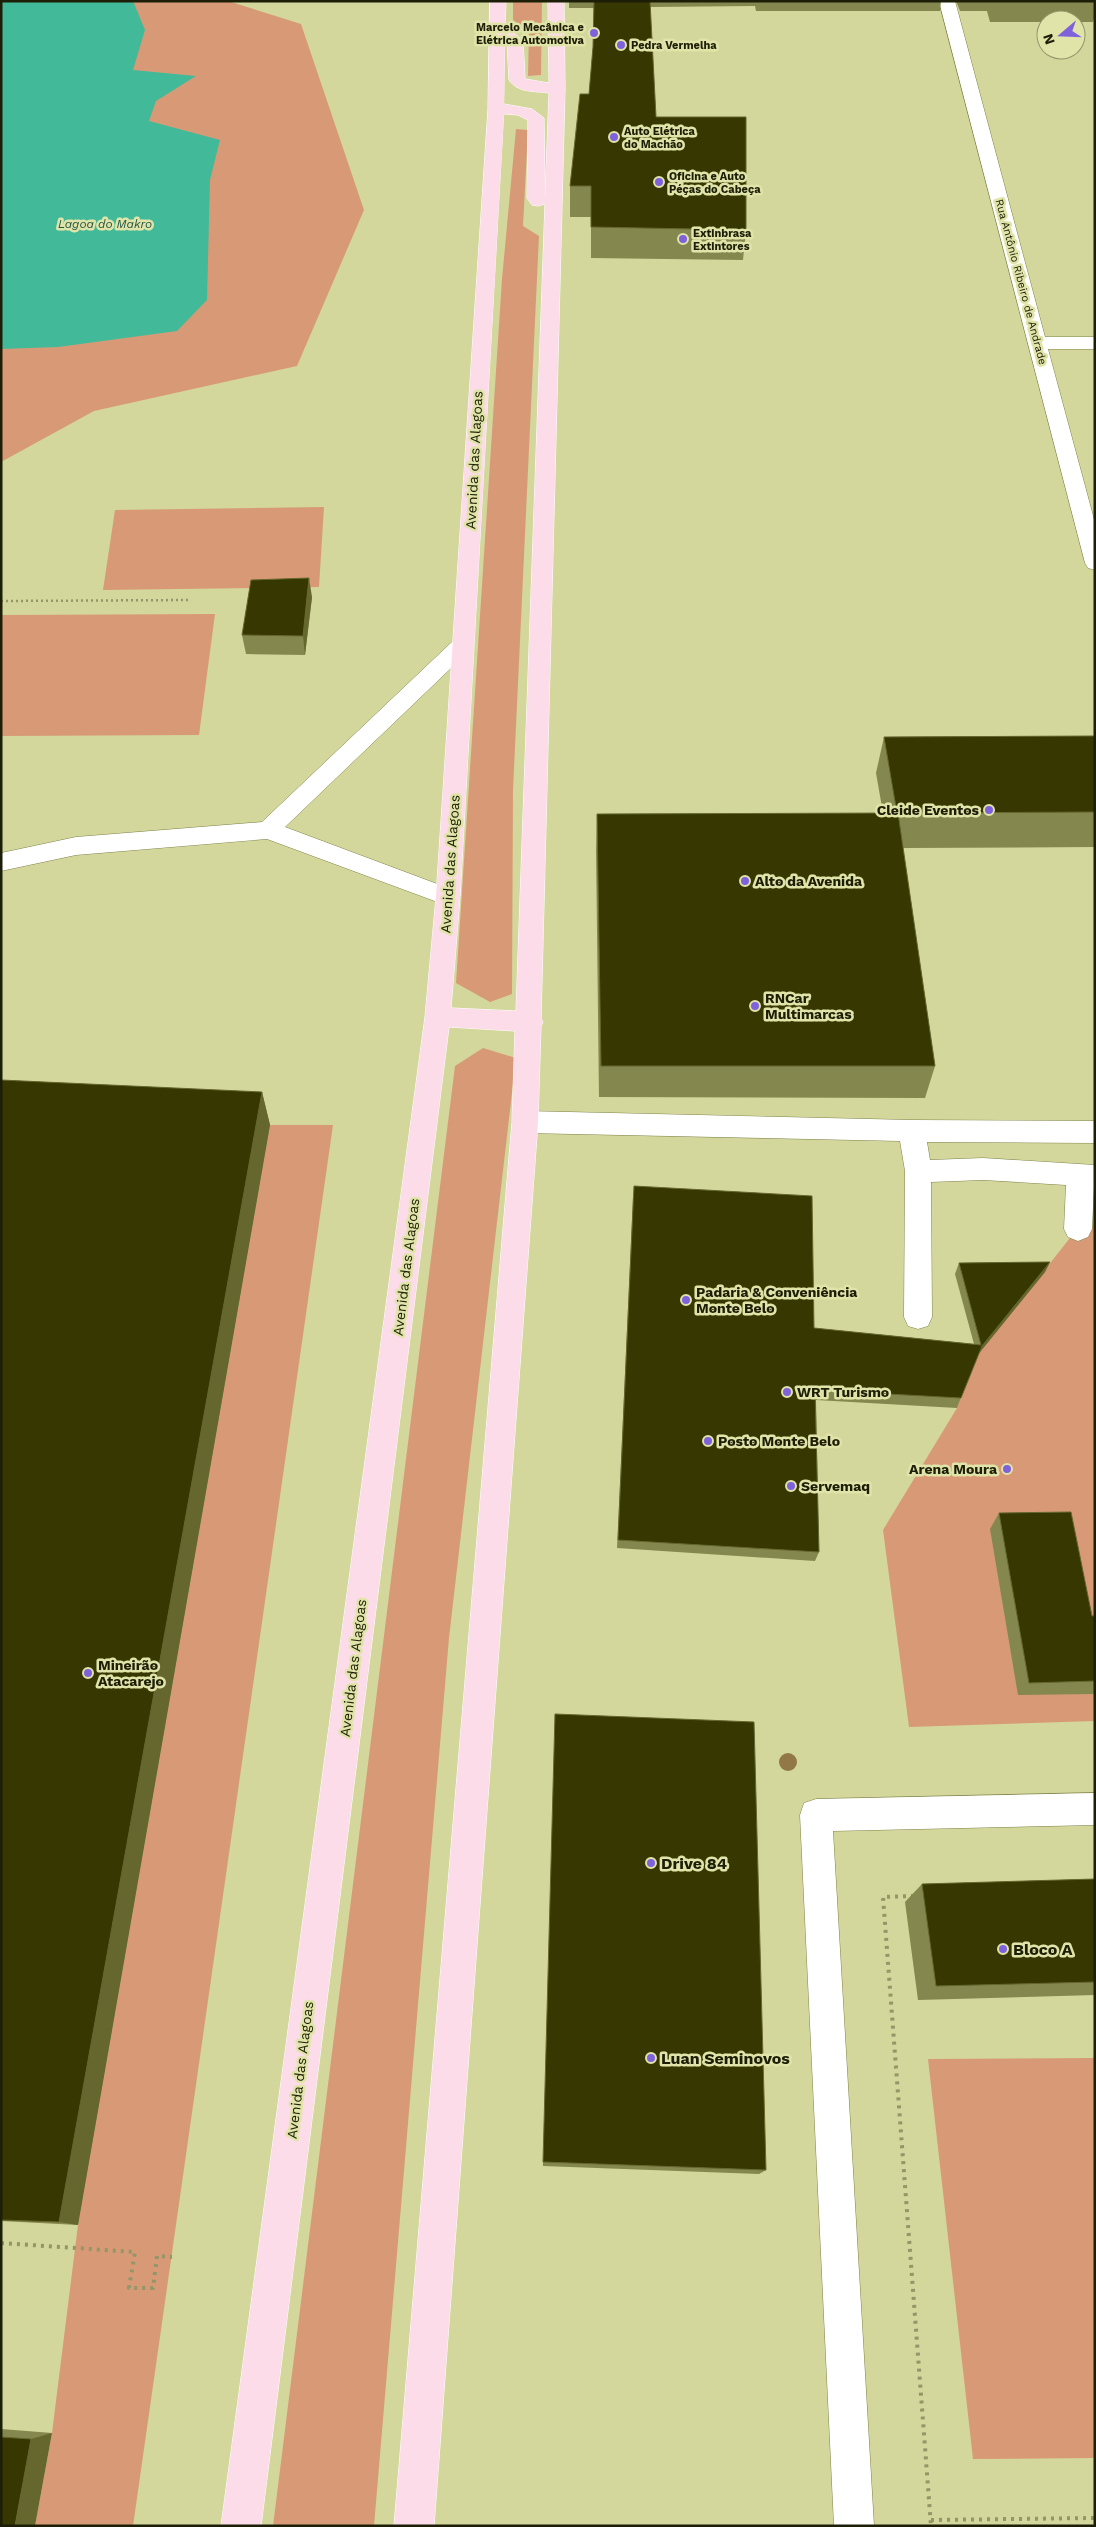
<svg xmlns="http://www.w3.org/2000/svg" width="1096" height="2527" font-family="'Work Sans',sans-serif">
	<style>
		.green { fill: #d89a76 }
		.water { fill: #42ba99 }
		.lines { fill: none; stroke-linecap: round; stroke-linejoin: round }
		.minor-casing { stroke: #80834a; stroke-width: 1 }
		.major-casing { stroke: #fff; stroke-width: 1 }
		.path-far1 { stroke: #939667; stroke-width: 2.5; stroke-dasharray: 2 3; stroke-linecap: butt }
		.path { stroke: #939667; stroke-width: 4; stroke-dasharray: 3 5; stroke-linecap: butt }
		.minor { fill: #fff; fill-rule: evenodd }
		.major { fill: #fddcea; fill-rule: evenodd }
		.tree { fill: #937847 }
		.wall { fill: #84874e }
		.shaded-wall { fill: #65672f }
		.building { fill: #363701; stroke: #65672f }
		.poi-dot { fill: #7f61dc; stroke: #e0e4a8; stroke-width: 2 }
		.labels { text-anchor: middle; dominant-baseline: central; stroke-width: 5; stroke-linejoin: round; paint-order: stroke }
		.far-poi-label { font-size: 11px; font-weight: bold; fill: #1d1e07; stroke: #e0e4a8; text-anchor: start }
		.far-street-label { font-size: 11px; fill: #1d1e07; stroke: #e0e4a8 }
		.far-water-label { font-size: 12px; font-style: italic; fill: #245546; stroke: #e0e4a8 }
		.street-label { font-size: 14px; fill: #1d1e07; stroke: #e0e4a8 }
		.poi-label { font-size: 14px; font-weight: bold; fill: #1d1e07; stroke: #e0e4a8; text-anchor: start }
		.near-poi-label { font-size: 16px; font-weight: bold; fill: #1d1e07; stroke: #e0e4a8; text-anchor: start }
	</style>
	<rect width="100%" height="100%" fill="#d3d79b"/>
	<path class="green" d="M 1,1 L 228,1 L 301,24 L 364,210 L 297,366 L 94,411 L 1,462 Z
		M 513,1 L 542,1 L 541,75 L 528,76 L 529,32 L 513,20 Z
		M 516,129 L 528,130 L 523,226 L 539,236 L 513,790 L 512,994 L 490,1002 L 456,983 L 502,279 Z
		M 324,507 L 319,587 L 103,590 L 115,510 Z
		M 215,614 L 199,735 L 1,736 L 1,615 Z
		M 483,1048 L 516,1058 L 449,1638 L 374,2526 L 273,2526 L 455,1066 Z
		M 270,1125 L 333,1125 L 133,2526 L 35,2526 L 52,2433 L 78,2225 Z
		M 1095,1189 L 1095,1721 L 909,1727 L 883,1530 L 957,1408 L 977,1356 L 1077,1229 L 1073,1226 Z
		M 1095,2058 L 1095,2458 L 973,2459 L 928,2059 Z"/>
	<path class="water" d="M 1,1 L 133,1 L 145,30 L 133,70 L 196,76 L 156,101 L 149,121 L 220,140 L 210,180 L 207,300 L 177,331 L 58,347 L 1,349 Z"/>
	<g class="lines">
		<defs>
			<path id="minor" d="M 939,1 L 955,1 L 1045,337 L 1095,337 L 1095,349 L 1048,349 L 1095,523 L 1095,570 L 1088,568 L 1085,563 Z
				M 463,637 L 471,639 L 474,644 L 471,649 L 285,827 L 456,891 L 460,897 L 456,903 L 448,906 L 440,903 L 267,839 L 76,855 L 1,871 L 1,853 L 76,837 L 262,822 L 455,639 Z
				M 525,1111 L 912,1120 L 1095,1121 L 1095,1143 L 927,1142 L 930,1160 L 983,1158 L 1095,1165 L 1092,1229 L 1088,1237 L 1078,1241 L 1068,1237 L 1064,1229 L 1066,1185 L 983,1180 L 931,1182 L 932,1317 L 928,1326 L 918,1329 L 908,1326 L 904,1317 L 905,1171 L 900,1141 L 525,1133 L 516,1130 L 512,1122 L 516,1114 Z
				M 1095,1793 L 1095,1825 L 833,1831 L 874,2526 L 834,2526 L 800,1815 L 804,1803 L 816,1799 Z"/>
			<path id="major" d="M 490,1 L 506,1 L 505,27 L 523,40 L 525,79 L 549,83 L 548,1 L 564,1 L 565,89 L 541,1019 L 543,1022 L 541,1026 L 538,1122 L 434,2526 L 394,2526 L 512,1122 L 515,1031 L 449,1027 L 261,2526 L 221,2526 L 425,1017 L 436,897 L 488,109 ZM 505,40 L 507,42 L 509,80 C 518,93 534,91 549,93 L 545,199 L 544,118 L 532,109 L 504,104 ZM 504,114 L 518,115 L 528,120 L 527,198 L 532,205 L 538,206 L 545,204 L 516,1011 L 451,1008 L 460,897 Z"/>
		</defs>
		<use href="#minor" class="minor-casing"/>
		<use href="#major" class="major-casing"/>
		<path class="path-far1" d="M 1,601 L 191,600"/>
		<path class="path" d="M 914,1896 L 883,1897 L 931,2526
			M 1,2243 L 135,2252 L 129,2288 L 153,2288 L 157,2256 L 172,2257
			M 931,2520 L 1095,2518"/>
		<use href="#minor" class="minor"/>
		<use href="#major" class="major"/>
	</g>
	<circle class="tree" cx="788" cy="1762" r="9"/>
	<path class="wall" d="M 569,1 L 941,1 L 940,11 L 756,11 L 755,6 L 650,7 L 656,117 L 746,230 L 743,260 L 591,258 L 591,217 L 570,217 L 570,186 L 589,94 L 593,47 L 594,8 L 569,8 Z
		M 956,1 L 1095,1 L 1095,15 L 1093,22 L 1076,22 L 1076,20 L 1046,20 L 1046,22 L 990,22 L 987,11 L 960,11 Z
		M 312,597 L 305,655 L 246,654 L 242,635 Z
		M 1095,736 L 1095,847 L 903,848 L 935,1066 L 925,1098 L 599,1097 L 596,849 L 597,814 L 883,813 L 876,773 L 884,737 Z
		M 1,1080 L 262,1092 L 270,1125 L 78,2225 L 1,2221 Z
		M 633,1197 L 814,1328 L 974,1344 L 955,1274 L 959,1263 L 1050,1262 L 1045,1272 L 978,1354 L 957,1408 L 816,1400 L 819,1552 L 815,1561 L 617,1548 Z
		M 999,1513 L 1092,1616 L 1095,1616 L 1095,1694 L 1018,1695 L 990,1529 Z
		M 1095,1879 L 1095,1995 L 918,2000 L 905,1902 L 922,1884 Z
		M 543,2162 L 766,2170 L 759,2174 L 543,2166 Z
		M 1,2429 L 52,2433 L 1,2526 Z"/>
	<path class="shaded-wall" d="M 309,578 L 312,597 L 305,655 L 303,636 Z
		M 262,1092 L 270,1125 L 78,2225 L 59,2222 Z
		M 1050,1262 L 1045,1272 L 977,1356 L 982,1346 Z
		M 52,2433 L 35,2526 L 15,2526 L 31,2439 Z"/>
	<path class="building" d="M 594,1 L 650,1 L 656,117 L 746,117 L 746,230 L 591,227 L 591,186 L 570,186 L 580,94 L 589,94 L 593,47 Z
		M 309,578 L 303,636 L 242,635 L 251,580 Z
		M 1095,736 L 1095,812 L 898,813 L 935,1066 L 601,1066 L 597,814 L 897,813 L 884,737 Z
		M 1,1080 L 262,1092 L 59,2222 L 1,2220 Z
		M 634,1186 L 812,1196 L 814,1328 L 981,1345 L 959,1263 L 1050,1262 L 982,1346 L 961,1398 L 815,1390 L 819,1552 L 618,1540 Z
		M 1071,1512 L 1092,1616 L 1095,1616 L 1095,1681 L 1029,1683 L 999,1513 Z
		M 555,1714 L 754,1722 L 766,2170 L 543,2162 Z
		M 1095,1879 L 1095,1982 L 936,1986 L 922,1884 Z
		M 1,2437 L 31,2439 L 15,2526 L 1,2526 Z"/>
	<g class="poi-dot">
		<circle cx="594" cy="33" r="5"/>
		<circle cx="621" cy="45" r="5"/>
		<circle cx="614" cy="137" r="5"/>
		<circle cx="659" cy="182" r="5"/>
		<circle cx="683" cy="239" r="5"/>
		<circle cx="989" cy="810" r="5"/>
		<circle cx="745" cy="881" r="5"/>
		<circle cx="755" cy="1006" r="5"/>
		<circle cx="686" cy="1300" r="5"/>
		<circle cx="787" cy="1392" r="5"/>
		<circle cx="708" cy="1441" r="5"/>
		<circle cx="1007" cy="1469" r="5"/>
		<circle cx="791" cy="1486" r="5"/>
		<circle cx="88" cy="1673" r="5"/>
		<circle cx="651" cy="1863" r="5"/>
		<circle cx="1003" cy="1949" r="5"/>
		<circle cx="651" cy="2058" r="5"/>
	</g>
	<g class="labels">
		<g class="far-poi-label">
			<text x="584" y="27" text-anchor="end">Marcelo Mecânica e<tspan x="584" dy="13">Elétrica Automotiva</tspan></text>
			<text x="631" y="45">Pedra Vermelha</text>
			<text x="624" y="131">Auto Elétrica<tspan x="624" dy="13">do Machão</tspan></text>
			<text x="669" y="176">Oficina e Auto<tspan x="669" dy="13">Péças do Cabeça</tspan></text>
			<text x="693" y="233">Extinbrasa<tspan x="693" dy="13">Extintores</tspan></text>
		</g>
		<g class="far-street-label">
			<text transform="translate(1021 282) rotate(75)">Rua Antônio Ribeiro de Andrade</text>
		</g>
		<g class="far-water-label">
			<text x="105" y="224">Lagoa do Makro</text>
		</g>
		<g class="street-label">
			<text transform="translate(474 460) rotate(-87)">Avenida das Alagoas</text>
			<text transform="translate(450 864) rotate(-86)">Avenida das Alagoas</text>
			<text transform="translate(406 1267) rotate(-83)">Avenida das Alagoas</text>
			<text transform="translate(353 1668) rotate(-83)">Avenida das Alagoas</text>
			<text transform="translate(300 2070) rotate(-83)">Avenida das Alagoas</text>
		</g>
		<g class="poi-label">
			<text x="979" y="810" text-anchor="end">Cleide Eventos</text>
			<text x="755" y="881">Alto da Avenida</text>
			<text x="765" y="998">RNCar<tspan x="765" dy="16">Multimarcas</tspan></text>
			<text x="696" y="1292">Padaria &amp; Conveniência<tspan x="696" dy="16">Monte Belo</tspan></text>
			<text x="797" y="1392">WRT Turismo</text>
			<text x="718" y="1441">Posto Monte Belo</text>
			<text x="997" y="1469" text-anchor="end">Arena Moura</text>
			<text x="801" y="1486">Servemaq</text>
			<text x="98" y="1665">Mineirão<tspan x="98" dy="16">Atacarejo</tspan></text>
		</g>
		<g class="near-poi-label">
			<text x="661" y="1863">Drive 84</text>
			<text x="1013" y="1949">Bloco A</text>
			<text x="661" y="2058">Luan Seminovos</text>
		</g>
	</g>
	<rect width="1096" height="2527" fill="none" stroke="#1d1e07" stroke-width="5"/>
	<g transform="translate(1061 35) rotate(251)"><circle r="24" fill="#e0e4a8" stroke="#929568"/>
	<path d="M0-4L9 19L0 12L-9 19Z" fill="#7f61dc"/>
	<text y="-8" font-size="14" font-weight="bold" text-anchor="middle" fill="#1d1e07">N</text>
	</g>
</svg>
